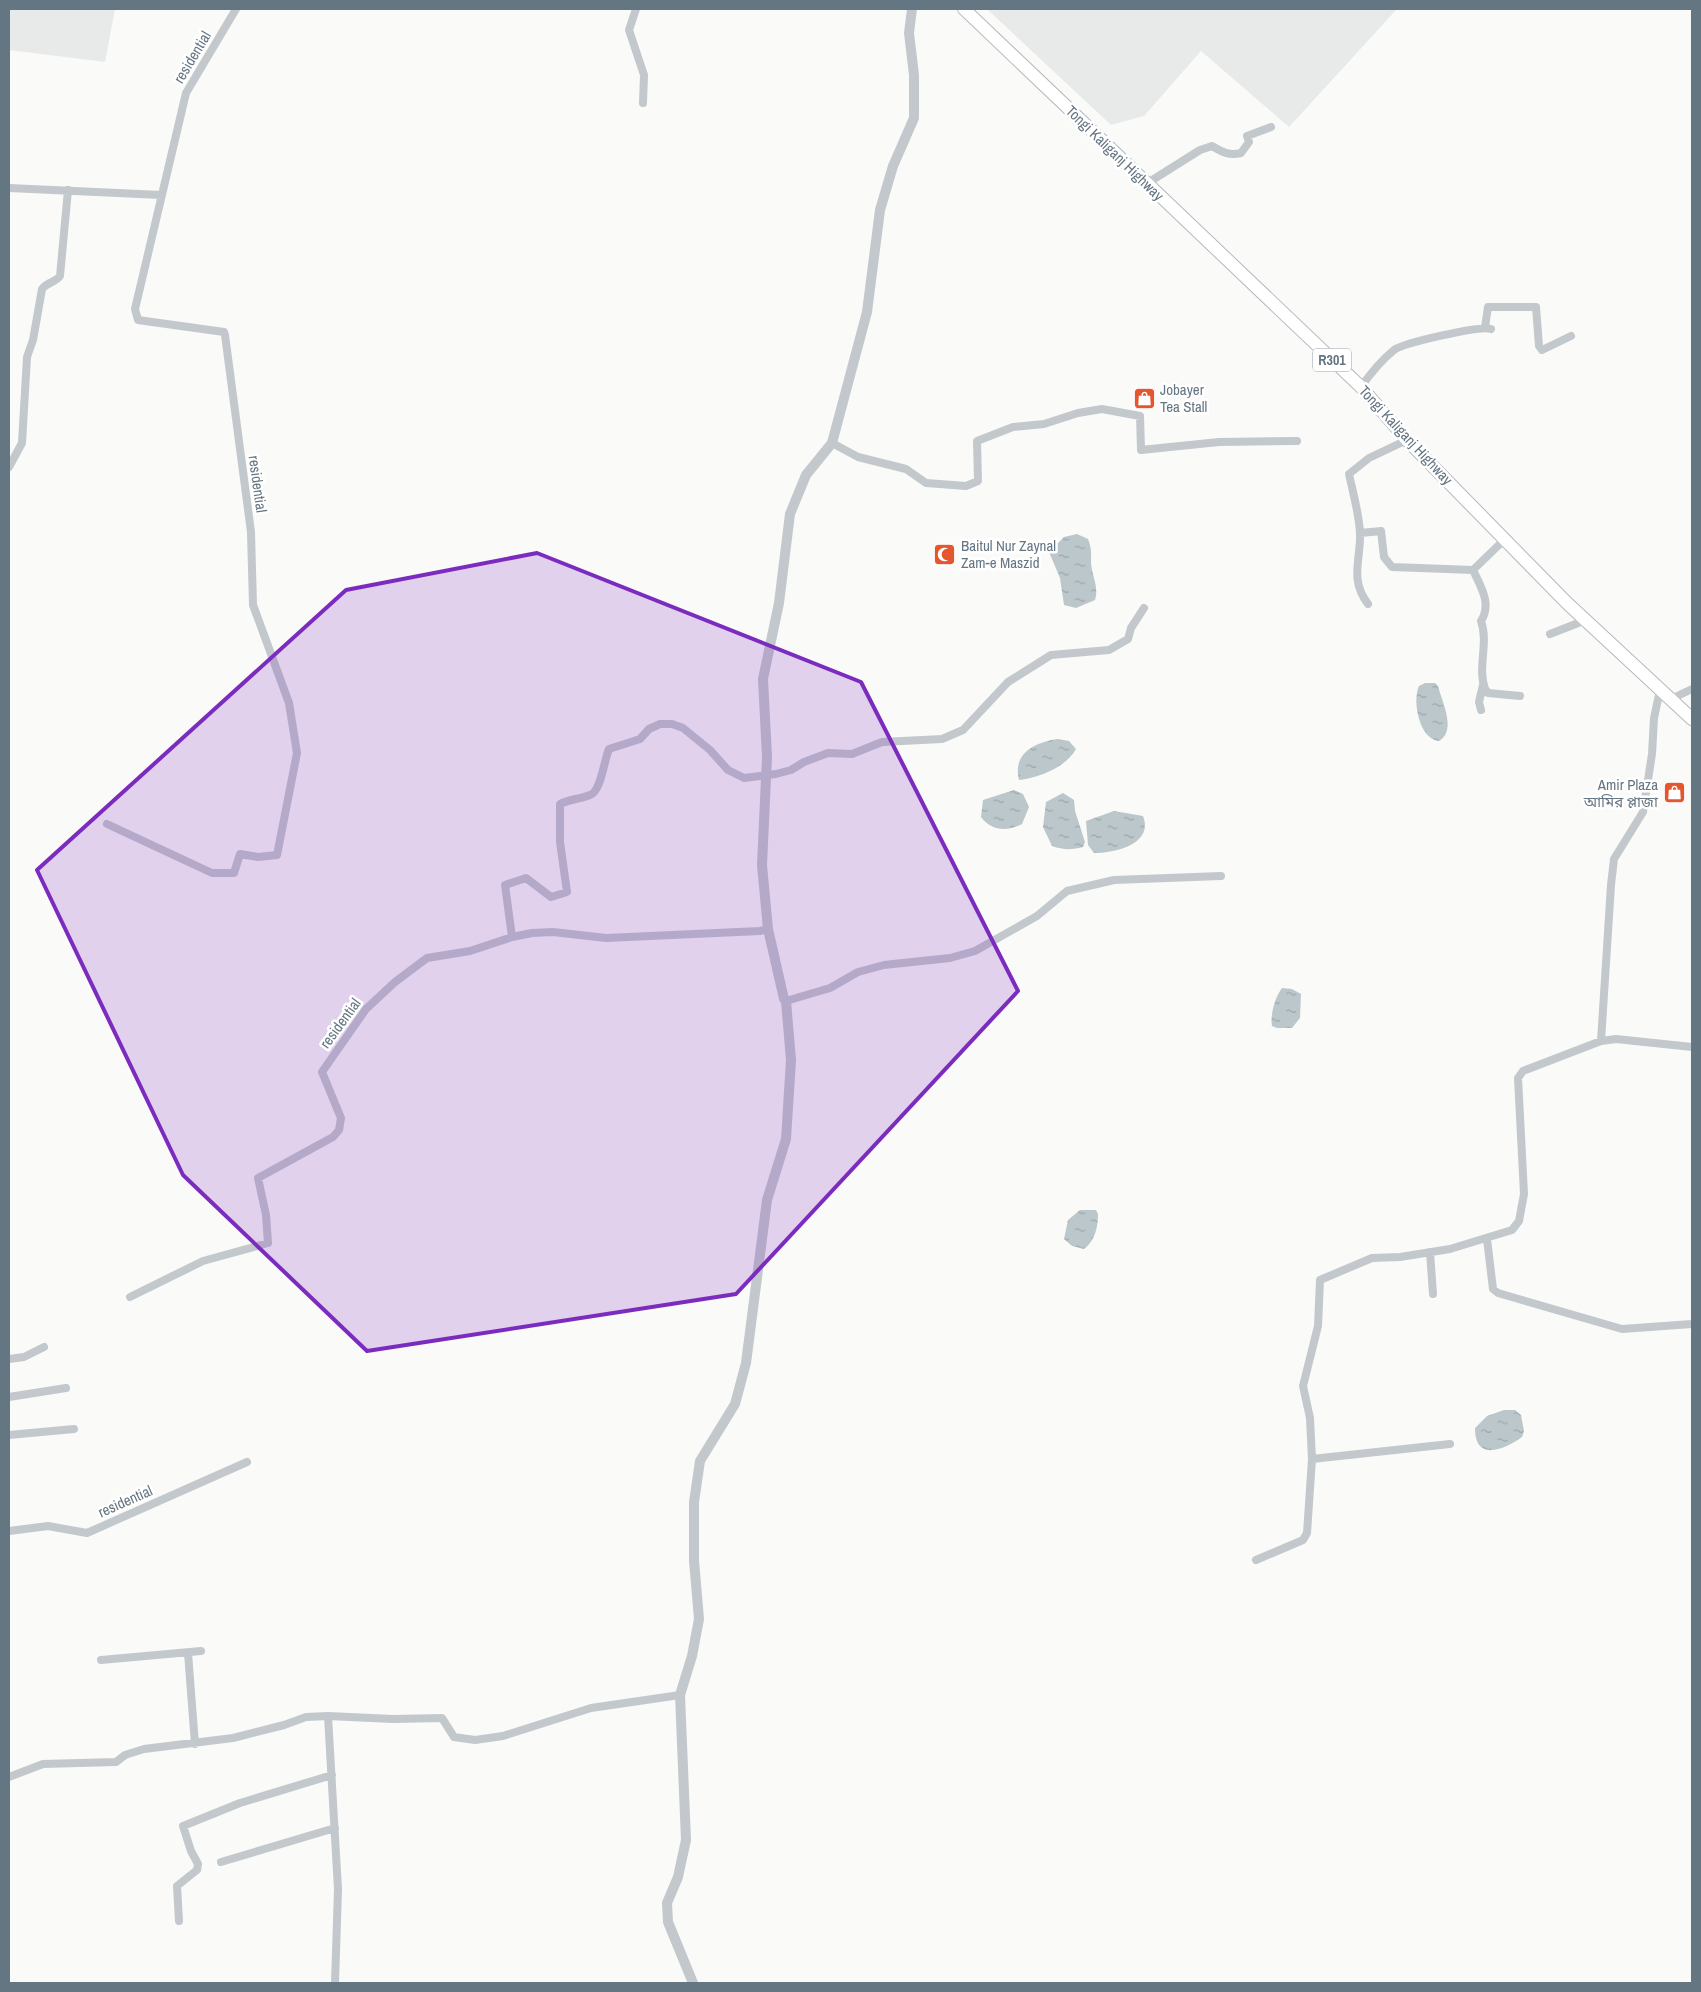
<svg xmlns="http://www.w3.org/2000/svg" width="1701" height="1992" font-family="'Archivo Narrow','Noto Sans Bengali',sans-serif">
	<style>
		.built { fill: #e8e9e9 }
		.water { fill: url(#water-ripples) }
		.lines { fill: none; stroke-linecap: round; stroke-linejoin: round }
		.primary-casing { stroke: #b5babe; stroke-width: 14 }
		.minor { stroke: #c3c8cc; stroke-width: 8 }
		.tertiary { stroke: #c3c8cc; stroke-width: 10 }
		.primary { stroke: #fff; stroke-width: 12 }
		.marked { fill: #7b2cbf; fill-opacity: 0.2; stroke: #7b2cbf; stroke-width: 4; stroke-linejoin: round }
		.labels { text-anchor: middle; dominant-baseline: central; stroke-width: 5; stroke-linejoin: round; paint-order: stroke }
		.shield { fill: #fff; stroke: #939fa8; stroke-width: 1 }
		.shield-label { font-size: 14px; font-weight: bold; fill: #657683 }
		.street-label { font-size: 15px; fill: #657683; stroke: #fff }
		.poi-label { font-size: 15px; fill: #657683; stroke: #fff; text-anchor: start }
	</style>
	<defs>
		<pattern id="water-ripples" width="26" height="14" patternUnits="userSpaceOnUse" patternTransform="scale(1.25)"><rect width="26" height="14" fill="#bbc7cb"/><path d="M2 4q2-2 4 0t4 0M15 11q2-2 4 0t4 0" fill="none" stroke="#9ca6aa"/></pattern>
	</defs>
	<rect width="100%" height="100%" fill="#fafaf8"/>
	<path class="built" d="M 9,9 L 115,9 L 105,62 L 9,50 Z
		M 987,9 L 1397,9 L 1289,127 L 1201,51 L 1144,116 L 1111,125 Z"/>
	<path class="water" d="M 1077,534 L 1088,539 C 1092,549 1091,554 1091,563 C 1092,576 1099,587 1095,600 L 1076,608 L 1064,605 L 1060,578 L 1049,552 L 1064,537 Z
		M 1425,683 L 1435,683 L 1438,686 C 1442,702 1457,730 1439,741 C 1419,739 1412,701 1419,686 Z
		M 1058,739 L 1069,741 L 1076,749 C 1066,767 1039,778 1019,780 C 1012,753 1036,742 1058,739 Z
		M 1014,790 L 1023,794 L 1029,807 L 1022,824 C 1006,832 992,831 981,817 L 983,800 Z
		M 1063,793 L 1074,800 L 1075,811 L 1085,842 L 1083,847 C 1072,850 1063,850 1052,846 L 1043,827 L 1046,802 Z
		M 1114,811 L 1143,816 C 1154,844 1115,853 1094,853 L 1088,845 L 1086,821 Z
		M 1282,988 L 1292,989 L 1301,994 L 1300,1018 L 1292,1028 L 1277,1028 L 1272,1026 C 1270,1015 1275,997 1282,988 Z
		M 1080,1210 L 1096,1210 L 1098,1214 C 1098,1227 1095,1241 1084,1249 L 1072,1246 L 1064,1239 L 1068,1220 Z
		M 1504,1410 L 1515,1410 L 1521,1415 L 1524,1431 L 1522,1437 C 1505,1449 1475,1463 1475,1428 L 1487,1416 Z"/>
	<g class="lines">
		<defs>
			<path id="primary" d="M 964,9 L 1361,387 L 1407,440 L 1567,603 L 1692,719"/>
		</defs>
		<use href="#primary" class="primary-casing"/>
		<path class="minor" d="M 636,9 L 629,30 L 644,75 L 643,103
			M 1146,184 L 1200,150 L 1212,146 C 1222,152 1229,156 1241,153 L 1249,142 L 1247,136 L 1271,127
			M 9,188 L 161,195
			M 1485,327 L 1488,307 L 1536,307 L 1539,346 L 1542,350 L 1571,336
			M 1361,387 C 1370,374 1382,360 1394,350 C 1403,343 1481,325 1491,329
			M 832,443 L 858,457 L 906,469 L 926,483 L 966,486 L 978,481 L 977,441 L 1013,427 L 1044,424 L 1078,413 L 1102,409 L 1140,416 L 1141,450 L 1219,442 L 1297,441
			M 9,467 L 22,443 L 27,357 L 33,340 L 42,289 C 47,282 55,283 60,276 L 68,190
			M 1360,533 L 1381,531 L 1384,557 L 1392,567 L 1473,570 L 1505,539
			M 1473,570 C 1481,587 1492,604 1481,621 C 1489,643 1477,667 1485,689 L 1488,693 L 1520,696
			M 1368,604 C 1349,579 1361,560 1360,533 C 1359,513 1353,493 1349,474 L 1369,458 L 1407,440
			M 1550,634 L 1586,620
			M 1660,690 L 1654,718 L 1652,754 L 1643,812 L 1614,859 L 1611,885 L 1601,1041 L 1616,1039 L 1692,1047
			M 1669,700 L 1692,689
			M 1481,710 L 1479,702 L 1483,685
			M 107,824 L 212,873 L 234,873 L 240,854 L 258,857 L 277,855 L 297,753 L 289,703 L 253,605 L 251,532 L 225,335 L 224,332 L 138,320 L 135,309 L 186,93 L 236,9
			M 512,937 L 505,885 L 526,878 L 551,897 L 567,892 L 560,842 L 560,804 C 570,799 580,799 590,795 C 601,792 604,760 609,749 L 640,739 L 649,729 L 660,724 L 672,724 L 683,728 L 710,750 L 728,770 L 744,778 L 776,774 L 791,770 L 804,762 L 828,753 L 852,754 L 882,742 L 942,739 L 963,730 L 1008,682 L 1051,655 L 1109,650 L 1128,639 L 1131,628 L 1144,608
			M 786,1001 L 830,988 L 858,972 L 884,965 L 950,958 L 975,951 L 1037,916 L 1067,891 L 1114,880 L 1221,876
			M 1487,1239 L 1493,1289 L 1498,1293 L 1622,1329 L 1692,1324
			M 1430,1252 L 1433,1294
			M 130,1297 L 203,1261 L 268,1243 L 266,1215 L 258,1178 L 333,1137 L 339,1130 L 341,1118 L 322,1072 L 366,1009 L 395,982 L 427,958 L 470,951 L 512,937 L 532,933 L 553,932 L 606,938 L 760,931 L 768,929
			M 9,1359 L 24,1357 L 44,1347
			M 9,1397 L 66,1388
			M 9,1435 L 74,1429
			M 1312,1459 L 1450,1444
			M 9,1531 L 48,1526 L 87,1533 L 247,1462
			M 1256,1560 L 1303,1540 L 1307,1533 L 1312,1459 L 1310,1418 L 1303,1386 L 1318,1326 L 1320,1280 L 1372,1258 L 1400,1257 L 1450,1249 L 1512,1230 L 1519,1221 L 1524,1194 L 1518,1078 L 1523,1071 L 1601,1041
			M 188,1653 L 195,1744
			M 101,1660 L 201,1651
			M 328,1716 L 393,1719 L 442,1718 L 454,1737 L 475,1740 L 503,1736 L 591,1708 L 680,1695
			M 9,1777 L 43,1764 L 116,1762 L 125,1755 L 144,1749 L 233,1738 L 284,1725 L 306,1717 L 328,1716 L 338,1889 L 335,1983
			M 221,1862 L 335,1828
			M 179,1921 L 177,1886 L 197,1870 L 198,1864 L 191,1851 L 183,1826 L 240,1803 L 332,1775"/>
		<path class="tertiary" d="M 693,1983 L 668,1922 L 667,1903 L 678,1877 L 686,1840 L 680,1695 L 692,1656 L 699,1619 L 694,1561 L 694,1502 L 700,1461 L 735,1404 L 746,1363 L 767,1200 L 786,1139 L 791,1060 L 786,1001 L 784,999 L 768,929 L 762,865 L 767,757 L 763,679 L 779,603 L 790,514 L 806,475 L 832,443 L 867,312 L 880,210 L 893,166 L 914,118 L 914,75 L 909,33 L 912,9"/>
		<use href="#primary" class="primary"/>
	</g>
	<path class="marked" d="M 537,553 L 861,682 L 1018,991 L 736,1294 L 367,1351 L 183,1175 L 37,870 L 346,590 Z"/>
	<defs>
		<symbol id="shop-square" viewBox="-11 -11 22 22"><rect x="-9" y="-9" width="18" height="18" rx="4" fill="#e4572e" stroke="#fff"/><path d="M-5-2.5h2.3a2.7 3.5 0 0 1 5.4 0H5L5.5 6h-11ZM-1.5-2.5h3a1.5 2.3 0 0 0-3 0Z" fill="#fff"/></symbol>
		<symbol id="mosque-square" viewBox="-11 -11 22 22"><rect x="-9" y="-9" width="18" height="18" rx="4" fill="#e4572e" stroke="#fff"/><path d="M3.5-4.9A6 6 0 1 0 3.5 4.9A5 5 0 1 1 3.5-4.9Z" fill="#fff"/></symbol>
	</defs>
	<g fill-rule="evenodd">
		<use href="#shop-square" x="1132" y="386" width="25" height="25"/>
		<use href="#mosque-square" x="932" y="542" width="25" height="25"/>
		<use href="#shop-square" x="1662" y="780" width="25" height="25"/>
	</g>
	<g class="labels">
		<rect class="shield" x="1313" y="348.5" width="38" height="23" rx="4"/>
		<g class="shield-label">
			<text x="1332" y="360">R301</text>
		</g>
		<g class="street-label">
			<text transform="translate(192 57) rotate(-59)">residential</text>
			<text transform="translate(1115 153) rotate(44)">Tongi Kaliganj Highway</text>
			<text transform="translate(1406 435) rotate(47)">Tongi Kaliganj Highway</text>
			<text transform="translate(258 484) rotate(82)">residential</text>
			<text transform="translate(340 1023) rotate(-54)">residential</text>
			<text transform="translate(125 1501) rotate(-24)">residential</text>
		</g>
		<g class="poi-label">
			<text x="1160" y="389">Jobayer<tspan x="1160" dy="17">Tea Stall</tspan></text>
			<text x="961" y="545">Baitul Nur Zaynal<tspan x="961" dy="17">Zam-e Maszid</tspan></text>
			<text x="1658" y="784" text-anchor="end">Amir Plaza<tspan x="1658" dy="17">আমির প্লাজা</tspan></text>
		</g>
	</g>
	<rect width="1701" height="1992" fill="none" stroke="#657683" stroke-width="20"/>
</svg>
